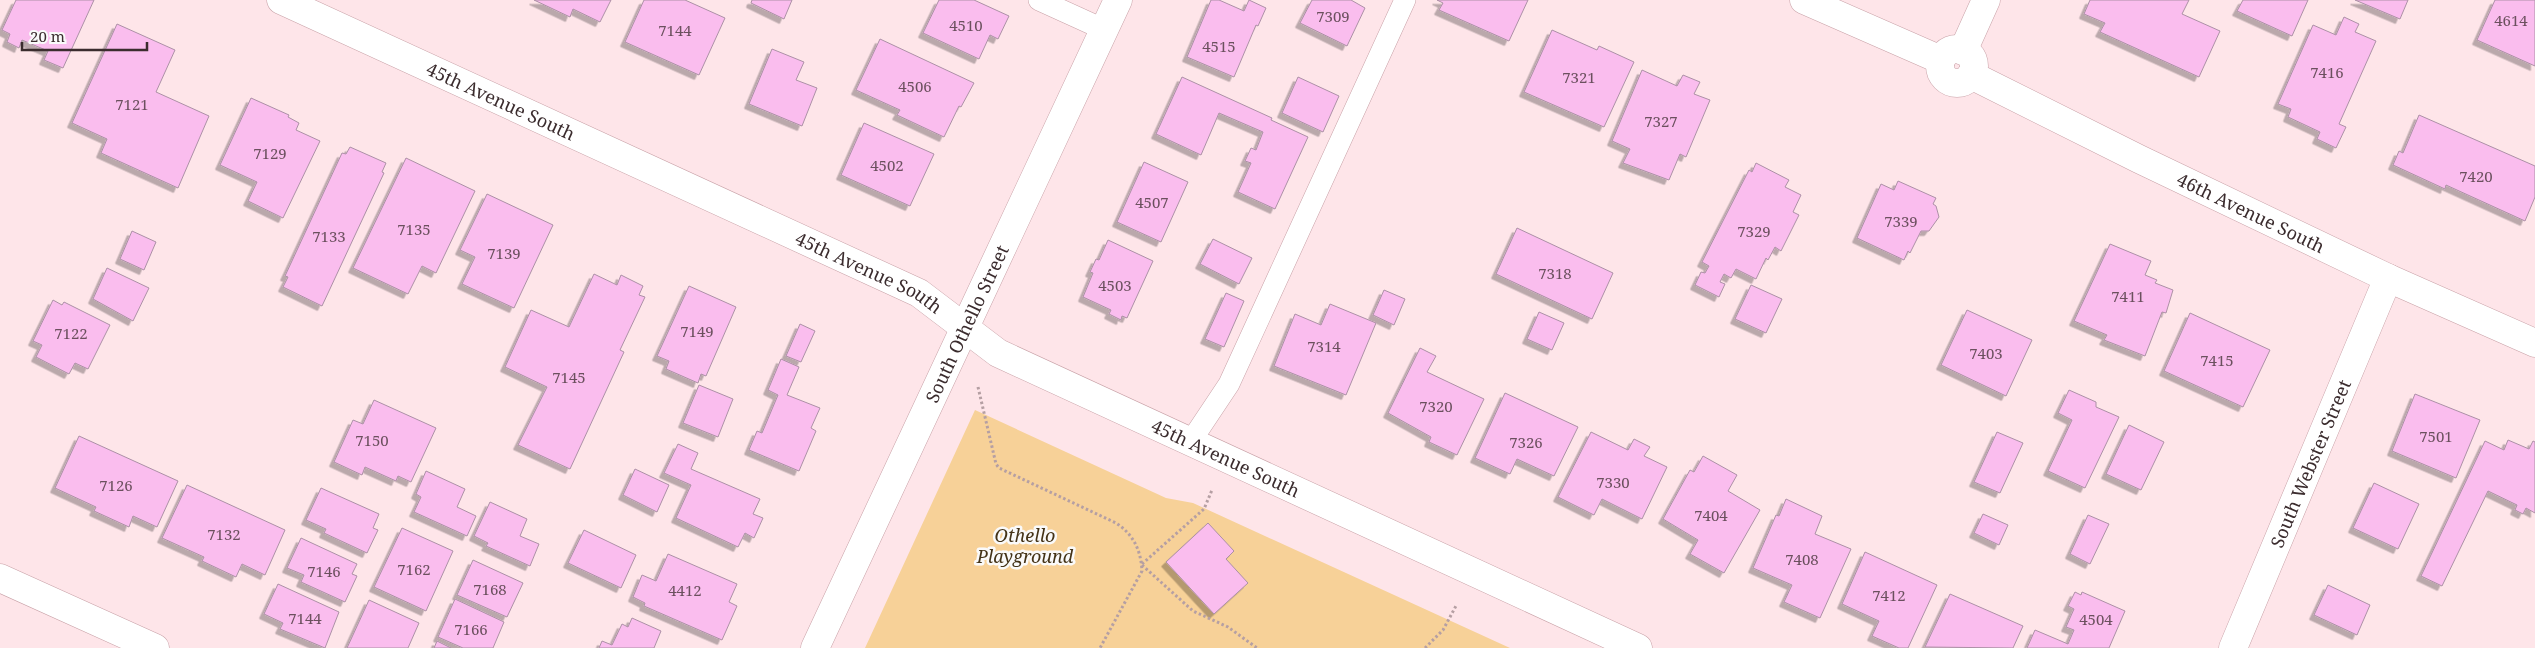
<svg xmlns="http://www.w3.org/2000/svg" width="2535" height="648" font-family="'Noto Serif',serif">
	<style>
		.green { fill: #f7d198 }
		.building { fill: #fabdee; stroke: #ac90a6; filter: url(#shadow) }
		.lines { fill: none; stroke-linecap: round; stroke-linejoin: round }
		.service-casing { stroke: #c8a1a7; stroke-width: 22 }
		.minor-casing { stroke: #c8a1a7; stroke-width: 29 }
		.tertiary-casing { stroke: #c8a1a7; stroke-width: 29 }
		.path { stroke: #b59fa3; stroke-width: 3; stroke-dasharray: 2.5 2.5; stroke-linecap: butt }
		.service { stroke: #fff; stroke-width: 21 }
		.minor { stroke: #fff; stroke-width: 28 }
		.tertiary { stroke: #fff; stroke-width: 28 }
		.labels { text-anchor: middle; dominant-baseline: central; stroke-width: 5; stroke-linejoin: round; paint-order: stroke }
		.number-label { font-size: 15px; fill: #6b505e }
		.street-label { font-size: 18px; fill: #3b2c2e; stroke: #fafafa }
		.park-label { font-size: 18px; font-style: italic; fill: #443317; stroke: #fafafa }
	</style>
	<defs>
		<filter id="shadow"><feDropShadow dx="-4.5" dy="4.5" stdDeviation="0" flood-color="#0004"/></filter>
	</defs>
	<rect width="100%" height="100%" fill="#fee5e9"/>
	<path class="green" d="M 975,410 L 1166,498 L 1193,503 L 1510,648 L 865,648 Z"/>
	<path class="building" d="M 16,0 L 94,0 L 63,68 L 44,60 L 48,51 L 22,40 L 19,48 L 7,42 L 10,34 L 2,30 Z
		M 534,0 L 611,0 L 600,22 L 573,9 L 570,17 Z
		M 644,0 L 685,0 L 725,18 L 699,75 L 625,42 Z
		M 752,0 L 792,0 L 784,19 L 751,3 Z
		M 939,0 L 974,0 L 1009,16 L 998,39 L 990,35 L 979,59 L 923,33 Z
		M 1211,0 L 1219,0 L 1244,11 L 1249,0 L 1266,8 L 1258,26 L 1256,25 L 1234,77 L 1187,57 Z
		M 1312,0 L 1351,0 L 1365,8 L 1347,46 L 1300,23 Z
		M 1437,0 L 1528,0 L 1509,41 L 1439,10 L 1443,3 Z
		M 2090,0 L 2189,0 L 2182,14 L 2220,31 L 2199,77 L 2100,32 L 2105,23 L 2084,14 Z
		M 2243,0 L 2308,0 L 2292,36 L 2237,11 Z
		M 2355,0 L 2408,0 L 2400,19 Z
		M 2495,0 L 2535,0 L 2535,66 L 2477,40 Z
		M 2344,17 L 2359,24 L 2355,32 L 2376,41 L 2339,124 L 2346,127 L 2336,148 L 2317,139 L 2320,132 L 2288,117 L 2291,109 L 2278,104 L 2313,25 L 2336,35 Z
		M 117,24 L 175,50 L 156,92 L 209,116 L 178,188 L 101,153 L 107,139 L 72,123 Z
		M 1552,30 L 1597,50 L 1599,46 L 1634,62 L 1604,127 L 1524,92 Z
		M 880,39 L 974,83 L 961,107 L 959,106 L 944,137 L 897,115 L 900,110 L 856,90 Z
		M 772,49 L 804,62 L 796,80 L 817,88 L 802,126 L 749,104 Z
		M 1642,70 L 1677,86 L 1683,75 L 1700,82 L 1694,94 L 1710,100 L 1686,157 L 1680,154 L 1669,180 L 1623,163 L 1630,149 L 1612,141 Z
		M 1182,77 L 1272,118 L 1271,120 L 1308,137 L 1275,209 L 1238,192 L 1251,163 L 1245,161 L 1251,148 L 1256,150 L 1263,132 L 1219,113 L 1201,155 L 1156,134 Z
		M 1298,77 L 1339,96 L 1323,132 L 1282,113 Z
		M 251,98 L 289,115 L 288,117 L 299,123 L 296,130 L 320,141 L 283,218 L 248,201 L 257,182 L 220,165 Z
		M 2419,115 L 2535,166 L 2535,197 L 2525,221 L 2446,185 L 2445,189 L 2393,165 L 2399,151 L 2403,153 Z
		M 864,123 L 934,154 L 910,206 L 841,175 Z
		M 350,147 L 386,163 L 382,172 L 384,173 L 322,306 L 283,287 L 288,277 L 285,276 L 342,153 L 346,154 Z
		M 406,158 L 475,191 L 436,273 L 422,266 L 408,294 L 353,268 Z
		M 1144,162 L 1188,182 L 1161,242 L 1117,222 Z
		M 1756,163 L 1789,180 L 1785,187 L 1801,195 L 1793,212 L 1799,215 L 1781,251 L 1775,247 L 1768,260 L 1766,258 L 1756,279 L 1736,269 L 1731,278 L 1724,274 L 1720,282 L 1725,284 L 1719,297 L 1695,285 L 1701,272 L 1705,273 L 1709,266 L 1702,262 L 1749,170 L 1752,172 Z
		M 1898,181 L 1936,198 L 1933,204 L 1936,206 L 1939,217 L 1929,231 L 1921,231 L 1910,253 L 1908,251 L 1904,260 L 1857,238 L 1881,184 L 1894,190 Z
		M 487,194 L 553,225 L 514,308 L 462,284 L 475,257 L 460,250 Z
		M 1517,228 L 1613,273 L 1592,319 L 1496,274 Z
		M 132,231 L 156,242 L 144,270 L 120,259 Z
		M 1213,239 L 1252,258 L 1239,284 L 1200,264 Z
		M 1108,240 L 1153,261 L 1127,318 L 1122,316 L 1121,320 L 1109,314 L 1111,310 L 1083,297 L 1093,273 L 1090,272 L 1096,259 L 1099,260 Z
		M 2110,244 L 2151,261 L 2145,275 L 2157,280 L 2155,283 L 2173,290 L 2166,313 L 2162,312 L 2145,356 L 2104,340 L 2107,335 L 2074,321 Z
		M 107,268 L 149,288 L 133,321 L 93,299 Z
		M 594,274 L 617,285 L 621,275 L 643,286 L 639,295 L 645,297 L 620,350 L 624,352 L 570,469 L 518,445 L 547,387 L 505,367 L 531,310 L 569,327 Z
		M 1751,285 L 1782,299 L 1766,333 L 1735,319 Z
		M 689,286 L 736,307 L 706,376 L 701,374 L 698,383 L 666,369 L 669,361 L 657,356 Z
		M 1384,290 L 1405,299 L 1394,325 L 1373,315 Z
		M 1226,293 L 1244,301 L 1224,347 L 1205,339 Z
		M 53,300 L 62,305 L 64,302 L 110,325 L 88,369 L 75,363 L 69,374 L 36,357 L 42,345 L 33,341 Z
		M 1330,304 L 1376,323 L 1346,395 L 1274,366 L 1295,314 L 1321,325 Z
		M 1967,310 L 2032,340 L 2006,396 L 1941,365 Z
		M 1539,312 L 1564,323 L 1552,350 L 1527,339 Z
		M 2190,313 L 2270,350 L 2243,407 L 2164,371 Z
		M 800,324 L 815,331 L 801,362 L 786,356 Z
		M 1420,348 L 1436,356 L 1427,372 L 1484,399 L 1457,455 L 1429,442 L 1431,437 L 1388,413 Z
		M 781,359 L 799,367 L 787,395 L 820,408 L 811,428 L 816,431 L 799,471 L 749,450 L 757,431 L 762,433 L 778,395 L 768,390 Z
		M 699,385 L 733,399 L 718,437 L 683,423 Z
		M 2069,390 L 2096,402 L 2096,407 L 2119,417 L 2085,488 L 2048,471 L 2072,420 L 2058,413 Z
		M 1505,393 L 1578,427 L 1554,476 L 1517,459 L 1510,474 L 1475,458 Z
		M 2415,394 L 2480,420 L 2456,478 L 2392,451 Z
		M 374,400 L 436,428 L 411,482 L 398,476 L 396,481 L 365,467 L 362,475 L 334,462 L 353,420 L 363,424 Z
		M 2129,425 L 2164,442 L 2141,490 L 2106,474 Z
		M 1591,432 L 1628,450 L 1634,439 L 1650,447 L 1644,456 L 1667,467 L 1642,519 L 1602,499 L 1594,515 L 1558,497 Z
		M 1997,432 L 2023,443 L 2000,493 L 1974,482 Z
		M 79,436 L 178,481 L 157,527 L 133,516 L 129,527 L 94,511 L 96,507 L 55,488 Z
		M 2508,440 L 2529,449 L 2533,441 L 2535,442 L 2535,513 L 2526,508 L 2523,514 L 2515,510 L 2517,505 L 2488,491 L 2442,586 L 2421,576 L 2485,441 L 2504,450 Z
		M 678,444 L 698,453 L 691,469 L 760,499 L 753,514 L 763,518 L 754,538 L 745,533 L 738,547 L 676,518 L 691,485 L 664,473 Z
		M 1703,456 L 1737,475 L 1728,491 L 1760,510 L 1724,573 L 1690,554 L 1698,540 L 1663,519 L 1690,470 L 1694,472 Z
		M 635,469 L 669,485 L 657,512 L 623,495 Z
		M 426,471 L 465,489 L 457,507 L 476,516 L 467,536 L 414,512 L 421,497 L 416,494 Z
		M 2374,483 L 2419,504 L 2398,549 L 2353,528 Z
		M 187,485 L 285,530 L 265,575 L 242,564 L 236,577 L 202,561 L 204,557 L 162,538 Z
		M 321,488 L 379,514 L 373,528 L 378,530 L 367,553 L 324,533 L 326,529 L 306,520 Z
		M 1786,499 L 1822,516 L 1815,534 L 1851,549 L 1820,618 L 1784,602 L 1792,585 L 1753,568 L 1776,515 L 1779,516 Z
		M 490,502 L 527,519 L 520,536 L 539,544 L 530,566 L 486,546 L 488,543 L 474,536 Z
		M 1983,514 L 2008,525 L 1999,545 L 1974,533 Z
		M 2088,515 L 2109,524 L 2090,564 L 2070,554 Z
		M 1208,523 L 1234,551 L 1226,559 L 1248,583 L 1214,614 L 1166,562 Z
		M 402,528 L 453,551 L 426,611 L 374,587 Z
		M 584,530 L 636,555 L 621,588 L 568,563 Z
		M 301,538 L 357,564 L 352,574 L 357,576 L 345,602 L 301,582 L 304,575 L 287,568 Z
		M 1865,552 L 1937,585 L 1908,648 L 1899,648 L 1872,636 L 1879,621 L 1842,604 Z
		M 668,554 L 737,584 L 729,602 L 737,606 L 722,640 L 644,606 L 645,603 L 633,597 L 642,575 L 656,581 Z
		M 473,560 L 523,583 L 507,617 L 457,595 Z
		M 278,584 L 339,612 L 325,648 L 280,629 L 283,623 L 264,614 Z
		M 2328,585 L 2370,605 L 2357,635 L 2314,615 Z
		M 2075,592 L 2081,595 L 2082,592 L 2125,611 L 2109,648 L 2027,648 L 2035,630 L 2068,644 L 2074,630 L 2066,627 L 2074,609 L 2068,606 Z
		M 1950,594 L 2023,626 L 2013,648 L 1925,647 Z
		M 455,599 L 504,622 L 493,648 L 463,648 L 438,637 Z
		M 369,600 L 419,623 L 408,648 L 347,648 Z
		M 632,618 L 661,631 L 654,648 L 599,648 L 602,641 L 612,645 L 622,624 L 628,627 Z
		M 437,641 L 451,648 L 434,648 Z"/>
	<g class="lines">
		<defs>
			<path id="service" d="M 1039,0 L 1105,30
				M 1191,441 L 1229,384 L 1405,0"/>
			<g id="minor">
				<path id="s1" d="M 281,0 L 919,293 L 998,353 L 1638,648"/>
				<path d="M 1804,0 L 1941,60"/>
				<circle cx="1957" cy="66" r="17"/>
				<path d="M 1963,51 L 1986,0"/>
				<path id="s2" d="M 1971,75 L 2139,159 L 2388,278 L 2535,343"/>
				<path d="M 0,578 L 155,648"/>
				<path id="s3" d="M 2233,648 L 2388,278"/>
			</g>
			<g id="tertiary">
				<path id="s4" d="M 815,648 L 1118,0"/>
			</g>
		</defs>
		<use href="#service" class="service-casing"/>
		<use href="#minor" class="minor-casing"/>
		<use href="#tertiary" class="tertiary-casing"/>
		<path class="path" d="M 978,387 L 996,464 L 999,468 L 1116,523 C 1133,534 1141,550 1142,571 L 1100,648
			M 1142,564 L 1204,509 L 1212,490
			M 1142,565 L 1193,611 L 1228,627 L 1257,648
			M 1425,648 L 1443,630 L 1457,604"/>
		<use href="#service" class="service"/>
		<use href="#minor" class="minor"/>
		<use href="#tertiary" class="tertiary"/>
	</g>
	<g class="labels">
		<g class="number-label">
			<text x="1333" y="16">7309</text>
			<text x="2511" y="20">4614</text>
			<text x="966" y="25">4510</text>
			<text x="675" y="30">7144</text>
			<text x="1219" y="46">4515</text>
			<text x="2327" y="72">7416</text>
			<text x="1579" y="77">7321</text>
			<text x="915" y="86">4506</text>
			<text x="132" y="104">7121</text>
			<text x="1661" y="121">7327</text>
			<text x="270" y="153">7129</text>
			<text x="887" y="165">4502</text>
			<text x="2476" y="176">7420</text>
			<text x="1152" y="202">4507</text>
			<text x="1901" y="221">7339</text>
			<text x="414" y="229">7135</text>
			<text x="1754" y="231">7329</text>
			<text x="329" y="236">7133</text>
			<text x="504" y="253">7139</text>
			<text x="1555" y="273">7318</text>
			<text x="1115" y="285">4503</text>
			<text x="2128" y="296">7411</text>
			<text x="697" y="331">7149</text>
			<text x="71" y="333">7122</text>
			<text x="1324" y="346">7314</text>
			<text x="1986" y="353">7403</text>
			<text x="2217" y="360">7415</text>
			<text x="569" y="377">7145</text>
			<text x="1436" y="406">7320</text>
			<text x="2436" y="436">7501</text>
			<text x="372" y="440">7150</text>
			<text x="1526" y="442">7326</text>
			<text x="1613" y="482">7330</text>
			<text x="116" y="485">7126</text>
			<text x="1711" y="515">7404</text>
			<text x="224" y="534">7132</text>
			<text x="1802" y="559">7408</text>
			<text x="414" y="569">7162</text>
			<text x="324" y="571">7146</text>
			<text x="490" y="589">7168</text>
			<text x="685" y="590">4412</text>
			<text x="1889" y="595">7412</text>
			<text x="305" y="618">7144</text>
			<text x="2096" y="619">4504</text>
			<text x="471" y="629">7166</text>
		</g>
		<g class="street-label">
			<text stroke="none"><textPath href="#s1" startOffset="242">45th Avenue South</textPath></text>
			<text stroke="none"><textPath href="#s2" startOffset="312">46th Avenue South</textPath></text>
			<text stroke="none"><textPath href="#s1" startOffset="648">45th Avenue South</textPath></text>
			<text stroke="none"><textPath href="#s4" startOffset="358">South Othello Street</textPath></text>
			<text stroke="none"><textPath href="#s1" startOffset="1052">45th Avenue South</textPath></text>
			<text stroke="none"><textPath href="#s3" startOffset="200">South Webster Street</textPath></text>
		</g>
		<g class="park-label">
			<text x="1025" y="535">Othello<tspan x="1025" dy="21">Playground</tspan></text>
		</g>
	</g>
	<path d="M22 42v8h125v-8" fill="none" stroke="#3b2c2e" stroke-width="2.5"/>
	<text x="30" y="42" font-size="15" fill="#3b2c2e" stroke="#fafafa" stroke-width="4" paint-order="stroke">20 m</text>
</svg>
